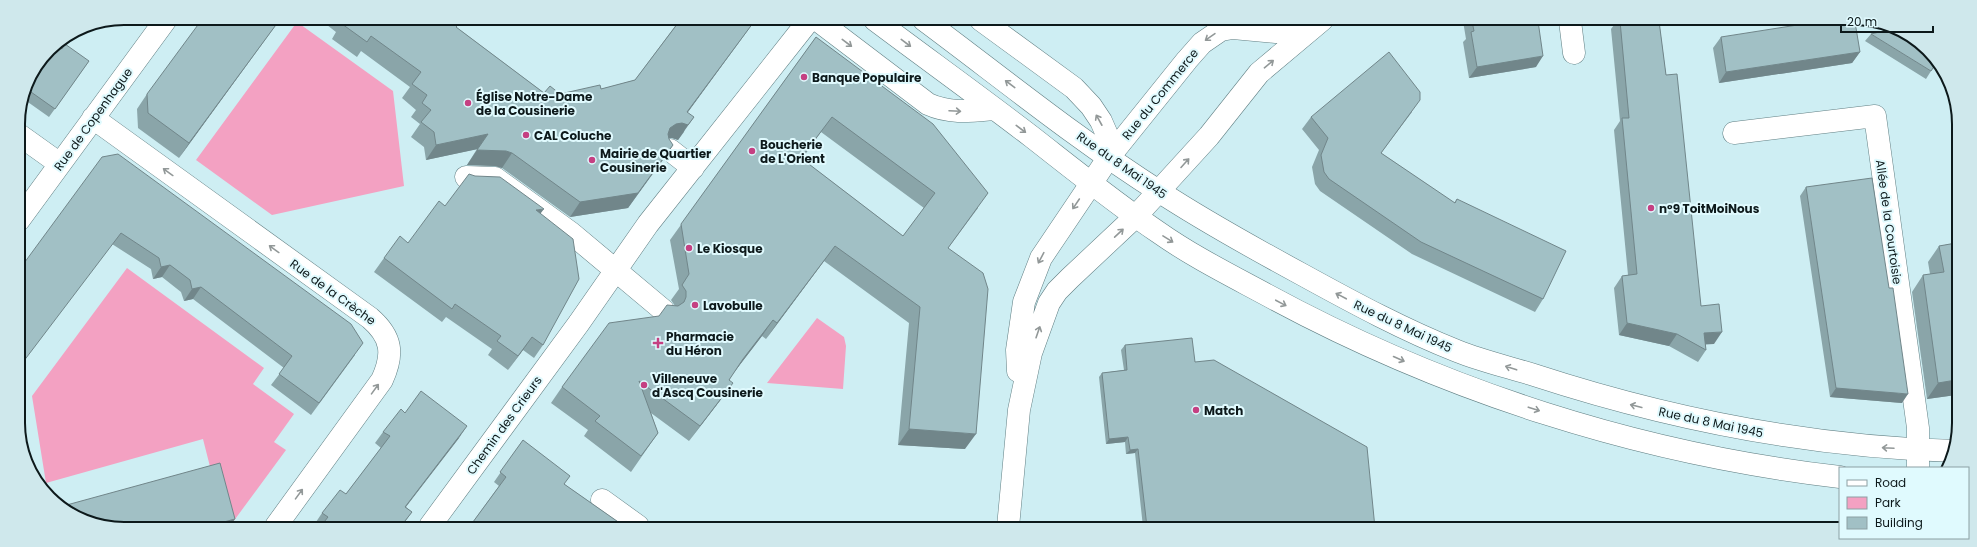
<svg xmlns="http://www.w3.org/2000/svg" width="1977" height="547" font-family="Poppins,sans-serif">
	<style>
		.green { fill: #f3a1c2 }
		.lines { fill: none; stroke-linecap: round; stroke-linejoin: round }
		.minor-casing { stroke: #617f83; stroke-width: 23 }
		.major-casing { stroke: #617f83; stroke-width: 23 }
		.minor { stroke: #fff; stroke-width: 22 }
		.major { stroke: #fff; stroke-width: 22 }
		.wall { fill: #8aa5a9; fill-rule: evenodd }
		.shaded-wall { fill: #71868a }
		.building { fill: #a1c0c5; stroke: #71868a; fill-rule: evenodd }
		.oneway { stroke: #929898 }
		.poi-dot { fill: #c54082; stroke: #e0fafe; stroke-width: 1.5 }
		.labels { text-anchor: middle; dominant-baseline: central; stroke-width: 4; stroke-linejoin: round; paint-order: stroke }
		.poi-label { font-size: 12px; font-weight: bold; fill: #0d191b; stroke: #e0fafe; text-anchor: start }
		.street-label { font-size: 12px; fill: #0d191b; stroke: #e0fafe }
		.rim { fill: none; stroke: #0d191b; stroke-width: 2 }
	</style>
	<rect width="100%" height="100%" fill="#ceeef3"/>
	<path class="green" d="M 297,22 L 393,91 L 404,186 L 272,215 L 196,160 Z
		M 127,268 L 264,368 L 253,384 L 294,414 L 274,442 L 286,450 L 230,526 L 225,526 L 203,439 L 46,483 L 32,396 Z
		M 817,318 L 844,337 L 846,346 L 843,389 L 767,383 Z"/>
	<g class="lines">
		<defs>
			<path id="minor" d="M 816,19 L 928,104 C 950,114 971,111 994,109
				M 981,20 L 1074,88 L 1091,106 L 1101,121 L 1108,137 L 1109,157
				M 1570,21 L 1574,53
				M 93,118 L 370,318 C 392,337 394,354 382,380 L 276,526
				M 1734,133 L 1875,116 L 1918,428 L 1918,468
				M 18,134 L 60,164
				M 670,150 L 693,168
				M 466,177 L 495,178 L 571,233 L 663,310
				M 19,220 L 167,18
				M 1018,371 L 1017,350 L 1024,302 L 1041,258 L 1109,157 L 1187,60 L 1202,43 L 1221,30 L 1233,28 L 1276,32 L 1297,27 L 1315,20
				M 602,500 L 638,526
				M 430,526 L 579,323 L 648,224 L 810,19
				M 1008,527 L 1019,410 L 1031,353 L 1049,303 L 1057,291 L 1070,278 L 1136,216 L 1209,136 L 1259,73 L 1322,20"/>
			<path id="major" d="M 875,20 C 927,59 980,97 1032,137 C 1073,169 1115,203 1158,232 C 1192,256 1230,275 1267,295 C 1444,391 1640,454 1840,477
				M 924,20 C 1002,78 1078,140 1160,192 C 1206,222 1255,249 1303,275 C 1354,303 1404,330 1457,351 C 1482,361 1508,367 1534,375 C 1672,420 1810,447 1955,451"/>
		</defs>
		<use href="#minor" class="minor-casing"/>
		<use href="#major" class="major-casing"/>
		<use href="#minor" class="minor"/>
		<use href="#major" class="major"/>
	</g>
	<path class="wall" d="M 281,18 L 179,158 L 138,128 L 137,109 L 147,94 Z
		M 318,18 L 450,19 L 456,27 L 544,93 L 560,94 L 601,89 L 635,80 L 676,25 L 668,19 L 756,19 L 687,113 L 684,132 L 678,140 L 672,138 L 668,138 L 663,160 L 628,208 L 570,217 L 502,168 L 495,166 L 467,165 L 477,149 L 426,160 L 424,147 L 411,137 L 420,124 L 411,117 L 416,110 L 402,98 L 410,87 L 361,51 L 357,57 L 332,39 L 336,32 Z
		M 1463,21 L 1538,21 L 1536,67 L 1469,78 L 1463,42 L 1466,39 Z
		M 1617,21 L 1659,21 L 1666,75 L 1701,306 L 1714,344 L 1706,344 L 1706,350 L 1698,362 L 1669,346 L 1619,335 L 1614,288 L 1622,276 L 1628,275 L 1614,130 L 1620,121 L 1611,29 Z
		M 1871,34 L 1931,71 L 1926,79 L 1865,41 Z
		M 816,37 L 978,208 L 948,248 L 965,449 L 898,445 L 909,323 L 824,261 L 766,339 L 762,336 L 732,375 L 729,380 L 722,398 L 689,441 L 651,413 L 658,433 L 631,472 L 584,436 L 588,430 L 551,403 L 562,387 L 659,316 L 675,306 L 671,300 L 679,289 L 670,240 ZM 821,132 L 924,208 L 903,236 L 802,159 Z
		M 1721,37 L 1860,52 L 1852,63 L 1719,83 L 1713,48 Z
		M 62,49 L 89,61 L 49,117 L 25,100 L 21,106 L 26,83 Z
		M 1412,112 L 1381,153 L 1454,203 L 1457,199 L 1543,299 L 1535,312 L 1412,254 L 1320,191 L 1315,184 L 1312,167 L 1319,150 L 1302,129 L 1311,117 Z
		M 102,157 L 355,355 L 311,415 L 271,385 L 284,368 L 193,299 L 184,301 L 181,292 L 162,277 L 153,279 L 151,269 L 112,244 Z
		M 1806,187 L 1902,403 L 1830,397 L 1800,196 Z
		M 445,206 L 541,213 L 543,345 L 534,358 L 523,350 L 508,370 L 488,355 L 492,349 L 446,317 L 442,322 L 374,272 L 384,258 L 408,243 Z
		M 1956,243 L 1956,395 L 1927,399 L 1912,292 L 1923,275 L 1930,274 L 1928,262 L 1939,246 Z
		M 1125,345 L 1195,362 L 1375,528 L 1143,527 L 1135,453 L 1126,454 L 1125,442 L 1106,444 L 1099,377 L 1102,373 L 1124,370 L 1121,350 Z
		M 405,413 L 459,438 L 406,507 L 412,512 L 402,526 L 315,526 L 314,525 L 322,513 L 346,494 L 381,448 L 375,443 L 383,432 Z
		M 523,440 L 564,484 L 624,526 L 470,526 L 499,486 L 494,482 Z"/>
	<path class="shaded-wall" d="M 281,18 L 179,158 L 189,143 Z
		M 756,19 L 680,123 L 694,117 L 678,140 L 672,138 L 666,138 L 670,128 L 676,124 L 687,112 Z
		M 1860,52 L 1852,63 L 1719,83 L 1726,72 Z
		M 1543,56 L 1536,67 L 1469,78 L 1477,67 Z
		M 488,134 L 478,149 L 426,160 L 436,145 Z
		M 673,145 L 628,208 L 570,217 L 580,202 Z
		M 477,150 L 506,151 L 512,153 L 502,168 L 495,166 L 467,165 Z
		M 544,209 L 534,222 L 536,210 Z
		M 835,246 L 824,261 L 766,339 L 777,323 Z
		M 170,265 L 162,277 L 153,279 L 161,267 Z
		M 201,287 L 193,299 L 184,301 L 192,289 Z
		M 773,320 L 762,336 L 732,375 L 743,359 Z
		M 1627,323 L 1677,334 L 1669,346 L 1619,335 Z
		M 1722,332 L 1714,344 L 1696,345 L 1704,333 Z
		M 532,337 L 523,350 L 508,370 L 518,356 Z
		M 1956,380 L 1956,395 L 1927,399 L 1938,383 Z
		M 733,383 L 722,398 L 689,441 L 700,426 Z
		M 1836,388 L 1908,394 L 1902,403 L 1830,397 Z
		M 467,426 L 459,438 L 397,518 L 405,507 Z
		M 909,429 L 976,434 L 965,449 L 898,445 Z
		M 1128,437 L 1125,442 L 1106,444 L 1109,439 Z
		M 1138,449 L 1135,453 L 1126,454 L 1130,450 Z
		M 235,519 L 230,526 L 209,526 Z"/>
	<path class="building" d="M 203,18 L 281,18 L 189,143 L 148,113 L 147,94 Z
		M 346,18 L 450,19 L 458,25 L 456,27 L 544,93 L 550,86 L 560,94 L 600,85 L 601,89 L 635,80 L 681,19 L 756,19 L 687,112 L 694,117 L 688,125 L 682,123 L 676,124 L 670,128 L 668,134 L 669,139 L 673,145 L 638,193 L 580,202 L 512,153 L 506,151 L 477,150 L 488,134 L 436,145 L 434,132 L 421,122 L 431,110 L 422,103 L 427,95 L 412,84 L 421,72 L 371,36 L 367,42 L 342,24 Z
		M 1472,21 L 1538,21 L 1543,56 L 1477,67 L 1471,32 L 1474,31 Z
		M 1620,21 L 1659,21 L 1666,75 L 1677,74 L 1701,306 L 1719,304 L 1722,332 L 1704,333 L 1706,350 L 1677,334 L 1627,323 L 1622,276 L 1637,274 L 1622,118 L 1629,118 Z
		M 1823,21 L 1855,22 L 1860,52 L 1726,72 L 1721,37 Z
		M 1892,29 L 1932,54 L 1937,62 L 1931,71 L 1871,34 Z
		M 816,37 L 933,124 L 988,193 L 948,248 L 983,273 L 988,289 L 976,434 L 909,429 L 920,307 L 835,246 L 777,323 L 773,320 L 743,359 L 729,380 L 733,383 L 700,426 L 639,381 L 658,433 L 641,456 L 595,421 L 600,416 L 562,387 L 609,323 L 659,316 L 667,305 L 678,306 L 684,302 L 686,297 L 686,291 L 682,285 L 689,274 L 681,224 ZM 832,117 L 935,193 L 903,236 L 801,158 Z
		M 65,44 L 89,61 L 55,109 L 31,92 L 26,98 L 23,96 L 26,83 L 49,49 L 55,45 L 62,49 Z
		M 1389,52 L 1420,92 L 1420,100 L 1381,153 L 1455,203 L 1457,199 L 1566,251 L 1543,299 L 1421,242 L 1329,179 L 1324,172 L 1321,155 L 1328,138 L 1311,117 Z
		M 118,154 L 351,324 L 363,343 L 319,403 L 279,374 L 292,356 L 201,287 L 192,289 L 190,280 L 170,265 L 161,267 L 159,258 L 121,233 L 20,366 L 19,270 L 102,157 Z
		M 469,174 L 475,176 L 500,177 L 544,209 L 536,210 L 573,239 L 579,279 L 543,345 L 532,337 L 518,356 L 497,341 L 501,336 L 455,304 L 452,309 L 384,258 L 400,236 L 408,243 L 439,201 L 445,206 Z
		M 1872,178 L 1889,288 L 1893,288 L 1908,394 L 1836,388 L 1806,187 Z
		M 1956,243 L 1956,380 L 1938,383 L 1923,275 L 1944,272 L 1939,246 Z
		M 1192,338 L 1195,362 L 1214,360 L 1367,447 L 1375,528 L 1147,527 L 1138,449 L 1130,450 L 1128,437 L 1109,439 L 1102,373 L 1127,370 L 1125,345 Z
		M 421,391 L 467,426 L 405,507 L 412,512 L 401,526 L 321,526 L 328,517 L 322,513 L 340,490 L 346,494 L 390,436 L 383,432 L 401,409 L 405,413 Z
		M 20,425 L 24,451 L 20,443 Z
		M 523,440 L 570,476 L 564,484 L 624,526 L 542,526 L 537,522 L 533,526 L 470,526 L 506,477 L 500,472 Z
		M 220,463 L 235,519 L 209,526 L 97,525 L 63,506 Z"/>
	<defs><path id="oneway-shaft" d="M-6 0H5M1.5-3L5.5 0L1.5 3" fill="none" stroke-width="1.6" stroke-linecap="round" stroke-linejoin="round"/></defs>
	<g class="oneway">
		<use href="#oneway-shaft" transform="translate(1210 37) rotate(145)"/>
		<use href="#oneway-shaft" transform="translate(847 43) rotate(37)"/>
		<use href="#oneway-shaft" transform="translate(906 43) rotate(37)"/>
		<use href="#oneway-shaft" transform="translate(1269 64) rotate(-40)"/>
		<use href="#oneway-shaft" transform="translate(1010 84) rotate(-143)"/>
		<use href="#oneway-shaft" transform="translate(955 111) rotate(3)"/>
		<use href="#oneway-shaft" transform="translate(1099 120) rotate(-119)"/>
		<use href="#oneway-shaft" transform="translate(1021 129) rotate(37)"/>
		<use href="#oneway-shaft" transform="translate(1185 163) rotate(-48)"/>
		<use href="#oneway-shaft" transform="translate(168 172) rotate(-144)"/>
		<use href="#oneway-shaft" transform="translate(1076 204) rotate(124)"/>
		<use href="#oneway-shaft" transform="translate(1119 233) rotate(-43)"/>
		<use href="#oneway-shaft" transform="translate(1168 239) rotate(32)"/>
		<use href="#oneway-shaft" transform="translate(274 249) rotate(-144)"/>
		<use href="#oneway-shaft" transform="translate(1041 258) rotate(118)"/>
		<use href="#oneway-shaft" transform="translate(1341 296) rotate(-152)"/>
		<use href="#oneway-shaft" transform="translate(1281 303) rotate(28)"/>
		<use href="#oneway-shaft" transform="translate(1038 332) rotate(-71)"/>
		<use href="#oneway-shaft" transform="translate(1399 359) rotate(24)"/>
		<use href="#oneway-shaft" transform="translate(1511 368) rotate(-162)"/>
		<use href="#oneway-shaft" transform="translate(375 389) rotate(-54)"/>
		<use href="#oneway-shaft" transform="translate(1636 406) rotate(-166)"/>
		<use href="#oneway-shaft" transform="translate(1534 409) rotate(18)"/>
		<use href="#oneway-shaft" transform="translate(1888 448) rotate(-177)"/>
		<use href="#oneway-shaft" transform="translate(299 494) rotate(-54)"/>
	</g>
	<g class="poi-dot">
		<circle cx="804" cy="77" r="4"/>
		<circle cx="468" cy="103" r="4"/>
		<circle cx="526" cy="135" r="4"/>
		<circle cx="752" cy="151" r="4"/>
		<circle cx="592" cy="160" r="4"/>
		<circle cx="1651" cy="208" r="4"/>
		<circle cx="689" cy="248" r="4"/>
		<circle cx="695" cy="305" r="4"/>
		<path d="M656 337h4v4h4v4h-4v4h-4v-4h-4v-4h4z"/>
		<circle cx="644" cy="385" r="4"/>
		<circle cx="1196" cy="410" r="4"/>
	</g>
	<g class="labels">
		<g class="poi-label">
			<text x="812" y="77">Banque Populaire</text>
			<text x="476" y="96">Église Notre-Dame<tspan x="476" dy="14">de la Cousinerie</tspan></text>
			<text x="534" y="135">CAL Coluche</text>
			<text x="760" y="144">Boucherie<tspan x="760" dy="14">de L'Orient</tspan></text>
			<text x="600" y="153">Mairie de Quartier<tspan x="600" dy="14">Cousinerie</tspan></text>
			<text x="1659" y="208">n°9 ToitMoiNous</text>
			<text x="697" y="248">Le Kiosque</text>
			<text x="703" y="305">Lavobulle</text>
			<text x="666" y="336">Pharmacie<tspan x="666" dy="14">du Héron</tspan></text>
			<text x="652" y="378">Villeneuve<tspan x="652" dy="14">d'Ascq Cousinerie</tspan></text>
			<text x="1204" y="410">Match</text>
		</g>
		<g class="street-label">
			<text transform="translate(1160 94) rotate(-51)">Rue du Commerce</text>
			<text transform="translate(93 119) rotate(-54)">Rue de Copenhague</text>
			<text transform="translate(1122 165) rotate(35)">Rue du 8 Mai 1945</text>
			<text transform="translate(1889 222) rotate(82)">Allée de la Courtoisie</text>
			<text transform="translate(333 292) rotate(36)">Rue de la Crèche</text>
			<text transform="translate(1403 326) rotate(25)">Rue du 8 Mai 1945</text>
			<text transform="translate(1711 422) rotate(12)">Rue du 8 Mai 1945</text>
			<text transform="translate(504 425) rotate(-54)">Chemin des Crieurs</text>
		</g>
	</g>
	<path d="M0 0H1977V547H0ZM124 25H1853A99 99 0 0 1 1952 124V423A99 99 0 0 1 1853 522H124A99 99 0 0 1 25 423V124A99 99 0 0 1 124 25Z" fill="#cfe8ec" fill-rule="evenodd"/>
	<path class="rim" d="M124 25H1853A99 99 0 0 1 1952 124V423A99 99 0 0 1 1853 522H124A99 99 0 0 1 25 423V124A99 99 0 0 1 124 25Z"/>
	<rect x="1839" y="467" width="130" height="72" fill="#e0fafe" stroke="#8ca0a3"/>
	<rect x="1847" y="480" width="20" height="6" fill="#ffffff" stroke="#8ca0a3"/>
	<text x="1875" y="487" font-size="12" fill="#0d191b">Road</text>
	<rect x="1847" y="497" width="20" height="12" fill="#f3a1c2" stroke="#8ca0a3"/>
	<text x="1875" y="507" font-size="12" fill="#0d191b">Park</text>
	<rect x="1847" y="517" width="20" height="12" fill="#a1c0c5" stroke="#8ca0a3"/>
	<text x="1875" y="527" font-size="12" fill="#0d191b">Building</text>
	<path d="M1841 26v6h92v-6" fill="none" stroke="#0d191b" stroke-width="2"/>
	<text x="1847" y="26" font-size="12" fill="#0d191b" stroke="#e0fafe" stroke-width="3" paint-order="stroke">20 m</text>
</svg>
